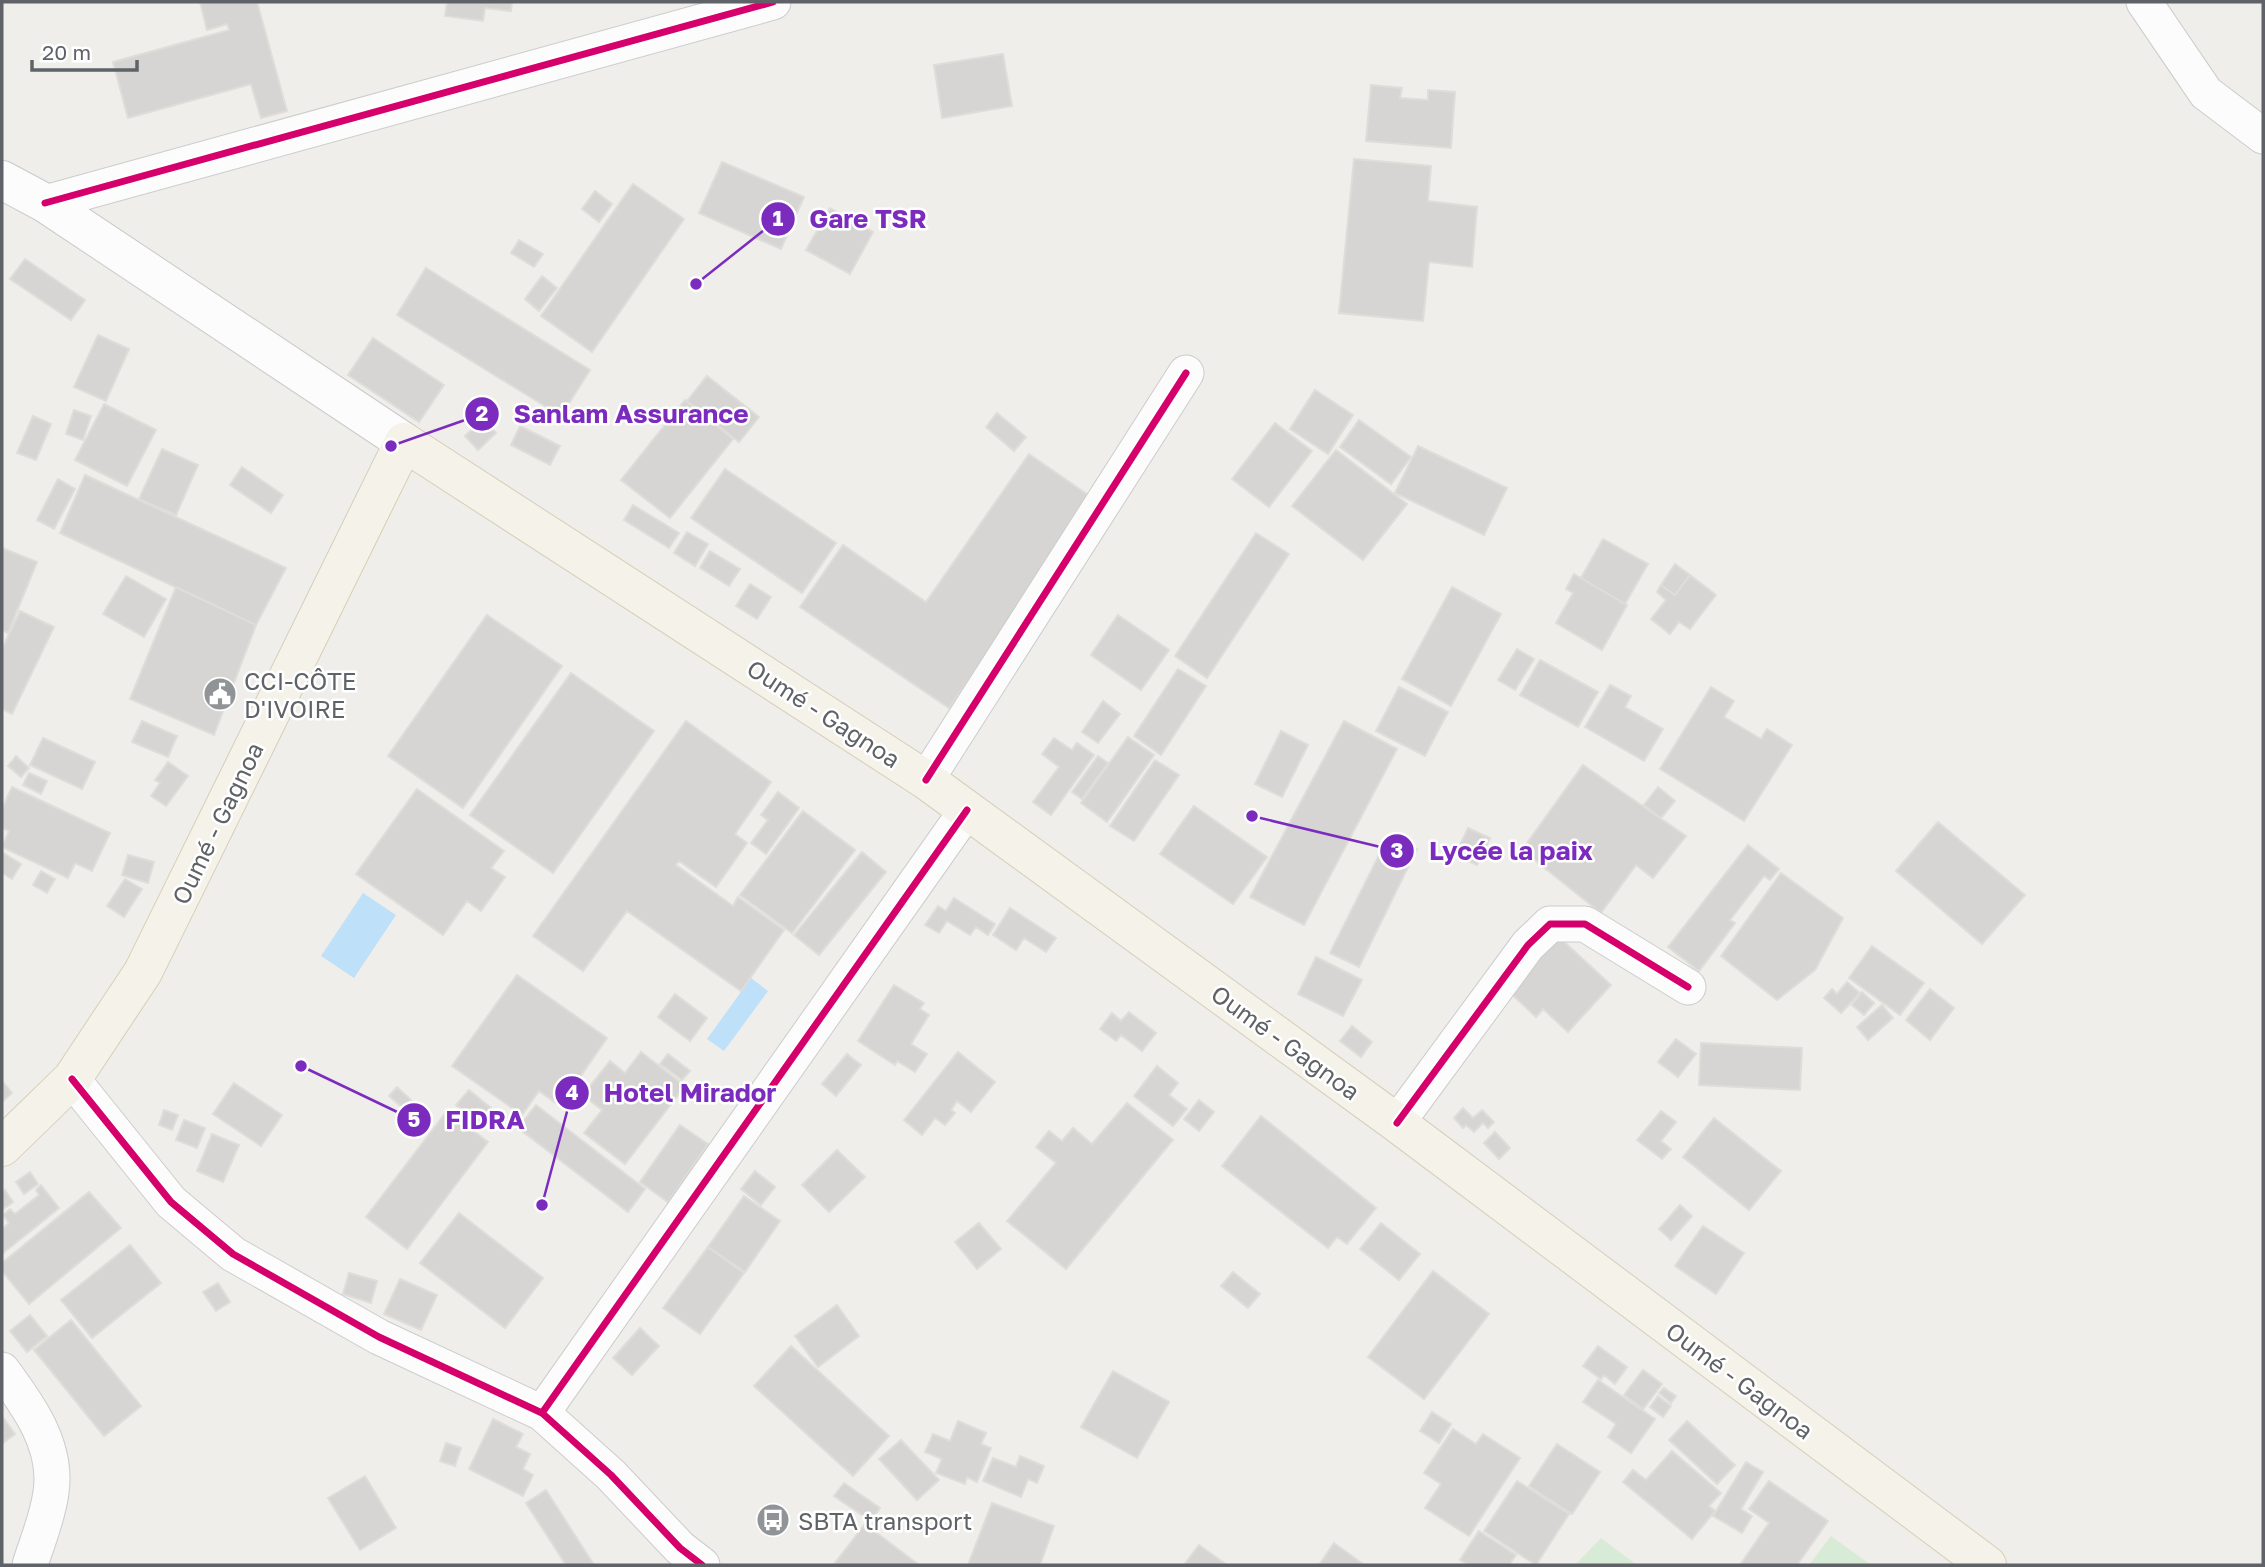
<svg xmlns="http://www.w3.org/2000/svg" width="2265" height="1567" font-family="'Golos Text',sans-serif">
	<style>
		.green { fill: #d8ebd6 }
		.water { fill: #bfe0f9 }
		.building { fill: #d6d5d3; stroke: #deddd9; stroke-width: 2 }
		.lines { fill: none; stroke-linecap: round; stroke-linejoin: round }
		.street-casing { stroke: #cbcccc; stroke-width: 37 }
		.secondary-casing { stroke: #cacacb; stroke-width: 40 }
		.primary-casing { stroke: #d7ceb8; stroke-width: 40 }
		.street { stroke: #fdfcfc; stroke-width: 35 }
		.secondary { stroke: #fdfcfc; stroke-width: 38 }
		.primary { stroke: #f4f2e9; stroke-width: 38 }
		.cycleway-casing { stroke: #fff; stroke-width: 11 }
		.cycleway { stroke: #d6006c; stroke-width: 7 }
		.labels { text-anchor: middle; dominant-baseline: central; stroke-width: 5; stroke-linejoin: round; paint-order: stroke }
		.poi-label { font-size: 24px; fill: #5f6368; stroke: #fff; text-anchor: start }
		.street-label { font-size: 24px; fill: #5f6368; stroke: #fff }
		.leader { fill: none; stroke: #7b2cbf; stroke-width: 2.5 }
		.callout-dot { fill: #7b2cbf; stroke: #fff; stroke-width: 2.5 }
		.mark-label { font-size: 21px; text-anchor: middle; font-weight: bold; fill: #fff }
		.callout-label { font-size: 26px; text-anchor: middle; font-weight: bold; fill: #7b2cbf; stroke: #fff; stroke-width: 5; stroke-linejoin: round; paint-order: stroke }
	</style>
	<rect width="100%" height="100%" fill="#efeeea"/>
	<path class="green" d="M 1831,1536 L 1871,1565 L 1809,1565 Z
		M 1601,1538 L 1637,1565 L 1575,1565 Z"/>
	<path class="water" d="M 363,893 L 396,915 L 354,978 L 321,956 Z
		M 751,978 L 768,991 L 724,1051 L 707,1039 Z"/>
	<path class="building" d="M 200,2 L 257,2 L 287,111 L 261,118 L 251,84 L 128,118 L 113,62 L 229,30 L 227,24 L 207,30 Z
		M 447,2 L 512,2 L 511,11 L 485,8 L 483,21 L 445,16 Z
		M 1003,54 L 1012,106 L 942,118 L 934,65 Z
		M 1371,85 L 1402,88 L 1400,98 L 1428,100 L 1428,90 L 1455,92 L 1451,148 L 1366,141 Z
		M 1354,159 L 1431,166 L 1428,201 L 1477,207 L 1472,267 L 1429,262 L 1423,321 L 1339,313 Z
		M 722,162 L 804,197 L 781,249 L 699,213 Z
		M 633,184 L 684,219 L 592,352 L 541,316 Z
		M 595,191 L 612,204 L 599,222 L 582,209 Z
		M 830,208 L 873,232 L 850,274 L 806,250 Z
		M 519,240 L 543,254 L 534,267 L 511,253 Z
		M 25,259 L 85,300 L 71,320 L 10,279 Z
		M 426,268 L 590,370 L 561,416 L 397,315 Z
		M 542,276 L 557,288 L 539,311 L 525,299 Z
		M 98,335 L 129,349 L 106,401 L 74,387 Z
		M 373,338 L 444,385 L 419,422 L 348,375 Z
		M 707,376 L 759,417 L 739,442 L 687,401 Z
		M 1315,390 L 1353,415 L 1328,454 L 1290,429 Z
		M 685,400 L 733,439 L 670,518 L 621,480 Z
		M 104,404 L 156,430 L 127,486 L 75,460 Z
		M 74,410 L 91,416 L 83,440 L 66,434 Z
		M 997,413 L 1026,437 L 1014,451 L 986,427 Z
		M 33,416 L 51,424 L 36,460 L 17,453 Z
		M 483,419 L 496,433 L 478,450 L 465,436 Z
		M 1359,420 L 1411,457 L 1391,484 L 1340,447 Z
		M 1275,423 L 1312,451 L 1269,507 L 1232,479 Z
		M 520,426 L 560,446 L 550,465 L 511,445 Z
		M 1418,446 L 1507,488 L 1484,535 L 1395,493 Z
		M 162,449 L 198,465 L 176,515 L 139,499 Z
		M 1336,450 L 1407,504 L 1363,560 L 1292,506 Z
		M 1029,454 L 1094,499 L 949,708 L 800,607 L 843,545 L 926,602 Z
		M 242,467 L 283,495 L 271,513 L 230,485 Z
		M 725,469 L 836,543 L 802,593 L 691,518 Z
		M 85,475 L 286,568 L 256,625 L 60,533 Z
		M 58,479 L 75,489 L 54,529 L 37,520 Z
		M 633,505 L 679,533 L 669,548 L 624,520 Z
		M 687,532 L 708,544 L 695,566 L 674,553 Z
		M 1256,533 L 1289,554 L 1207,678 L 1175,656 Z
		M 1603,539 L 1648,564 L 1625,604 L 1581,578 Z
		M 2,548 L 37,562 L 8,633 L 2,630 Z
		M 710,551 L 740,569 L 729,586 L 700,568 Z
		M 1675,564 L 1690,575 L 1675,595 L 1661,585 Z
		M 1574,574 L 1627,605 L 1602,650 L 1556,623 L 1573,593 L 1566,589 Z
		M 1690,575 L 1716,595 L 1690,629 L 1679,622 L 1670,634 L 1651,619 L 1666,600 L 1657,592 L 1661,585 L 1675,595 Z
		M 126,576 L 166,599 L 144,637 L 103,614 Z
		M 750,584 L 771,597 L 757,619 L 736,606 Z
		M 176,587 L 256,625 L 214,735 L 130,699 Z
		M 1452,587 L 1501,614 L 1451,706 L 1402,679 Z
		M 20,611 L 54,627 L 12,714 L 2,709 L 2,649 Z
		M 487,615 L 562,666 L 463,808 L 388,756 Z
		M 1118,615 L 1169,650 L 1141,690 L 1091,655 Z
		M 1517,649 L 1534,659 L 1515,690 L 1498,680 Z
		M 1540,660 L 1598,692 L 1578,727 L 1520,695 Z
		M 1178,669 L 1206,686 L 1161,755 L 1134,736 Z
		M 571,673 L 654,731 L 553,873 L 470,815 Z
		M 1610,685 L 1631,696 L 1625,707 L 1663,729 L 1644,761 L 1585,727 Z
		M 1399,687 L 1448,712 L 1425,756 L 1376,731 Z
		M 1711,687 L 1734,701 L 1724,717 L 1761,739 L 1767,729 L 1792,745 L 1744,821 L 1660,769 Z
		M 1103,701 L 1120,714 L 1098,743 L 1082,732 Z
		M 142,721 L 177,736 L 168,757 L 132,742 Z
		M 686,721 L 771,782 L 735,834 L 747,843 L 716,887 L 679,861 L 676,865 L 733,906 L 738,897 L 784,930 L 741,991 L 627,911 L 583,971 L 533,936 Z
		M 1344,721 L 1397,749 L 1304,925 L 1250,897 Z
		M 1281,731 L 1308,745 L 1282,797 L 1255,784 Z
		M 1128,737 L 1154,755 L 1107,822 L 1081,803 Z
		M 43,738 L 95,762 L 82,789 L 30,765 Z
		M 1054,738 L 1072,750 L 1077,743 L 1094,755 L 1051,815 L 1033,802 L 1059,767 L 1042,754 Z
		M 16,756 L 29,768 L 21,777 L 8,766 Z
		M 1098,756 L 1108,763 L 1082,799 L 1072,792 Z
		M 1155,760 L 1179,775 L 1134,841 L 1110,826 Z
		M 168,762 L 188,776 L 166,806 L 151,796 L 160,783 L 155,780 Z
		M 1583,765 L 1686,836 L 1653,878 L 1636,865 L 1601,913 L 1522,850 Z
		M 29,773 L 47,781 L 41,794 L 23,785 Z
		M 12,787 L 110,833 L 92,871 L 75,863 L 68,878 L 2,847 L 9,831 L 2,828 L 2,809 Z
		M 1658,787 L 1675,801 L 1661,818 L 1644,805 Z
		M 417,789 L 504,851 L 491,868 L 505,877 L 481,911 L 467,901 L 443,935 L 356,874 Z
		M 778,792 L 799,808 L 766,854 L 751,843 L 768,820 L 761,815 Z
		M 1194,806 L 1267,857 L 1233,904 L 1160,854 Z
		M 803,811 L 855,850 L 792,933 L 740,895 Z
		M 1938,822 L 2025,895 L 1982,944 L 1896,871 Z
		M 1468,828 L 1490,838 L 1477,865 L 1455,855 Z
		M 1389,835 L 1417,849 L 1359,967 L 1330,953 Z
		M 1748,845 L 1779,869 L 1770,880 L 1764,876 L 1730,920 L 1735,923 L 1699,971 L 1668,947 Z
		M 2,852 L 21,864 L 12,879 L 2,873 Z
		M 862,852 L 886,872 L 819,955 L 794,935 Z
		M 128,855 L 154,862 L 148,883 L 122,875 Z
		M 41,871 L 55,879 L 47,893 L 33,885 Z
		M 1781,873 L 1843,918 L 1815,970 L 1777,1000 L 1721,956 Z
		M 125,879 L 142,889 L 124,917 L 107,906 Z
		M 954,898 L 995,924 L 988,935 L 976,927 L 970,935 L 947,921 L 939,933 L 925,925 L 938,906 L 946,911 Z
		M 1010,908 L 1056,938 L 1046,952 L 1024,938 L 1016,950 L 993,935 Z
		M 1559,937 L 1611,985 L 1568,1032 L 1543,1009 L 1536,1017 L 1508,991 Z
		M 1872,946 L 1924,983 L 1900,1015 L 1849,978 Z
		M 1316,957 L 1362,980 L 1343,1016 L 1298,994 Z
		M 517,975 L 607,1038 L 560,1106 L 539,1091 L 522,1115 L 452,1066 Z
		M 1847,982 L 1860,993 L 1841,1013 L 1824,998 L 1832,989 L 1837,994 Z
		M 894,985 L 924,1003 L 920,1009 L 929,1015 L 911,1044 L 927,1054 L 915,1072 L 897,1061 L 895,1065 L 858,1041 Z
		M 1930,989 L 1954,1008 L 1930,1040 L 1906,1020 Z
		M 1862,992 L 1874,1003 L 1864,1015 L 1852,1005 Z
		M 675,994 L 707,1018 L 690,1041 L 658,1017 Z
		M 1882,1005 L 1893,1018 L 1868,1040 L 1857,1027 Z
		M 1129,1012 L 1156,1033 L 1142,1051 L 1121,1035 L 1116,1041 L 1100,1029 L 1112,1013 L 1121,1021 Z
		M 1352,1026 L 1372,1042 L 1361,1057 L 1340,1041 Z
		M 1676,1039 L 1696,1054 L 1678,1077 L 1658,1062 Z
		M 1701,1043 L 1802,1048 L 1800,1090 L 1699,1085 Z
		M 641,1052 L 685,1086 L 625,1164 L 584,1133 L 602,1110 L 583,1095 L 610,1061 L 625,1073 Z
		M 958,1052 L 995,1082 L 971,1112 L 957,1101 L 951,1110 L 955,1113 L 945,1125 L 935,1118 L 922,1135 L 904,1120 Z
		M 668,1054 L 690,1071 L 682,1080 L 660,1064 Z
		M 847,1054 L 861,1065 L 836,1096 L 822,1084 Z
		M 1157,1066 L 1178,1083 L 1169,1095 L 1187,1109 L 1173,1126 L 1134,1096 Z
		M 2,1081 L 12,1093 L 2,1102 Z
		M 234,1083 L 282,1115 L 261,1146 L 213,1114 Z
		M 397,1087 L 411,1100 L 404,1109 L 389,1096 Z
		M 469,1090 L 491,1108 L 479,1123 L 456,1105 Z
		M 1199,1100 L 1214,1112 L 1199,1131 L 1184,1119 Z
		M 1127,1103 L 1173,1140 L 1066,1269 L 1007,1221 L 1056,1163 L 1036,1147 L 1049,1131 L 1062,1141 L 1073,1128 L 1092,1144 Z
		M 536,1105 L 645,1189 L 628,1212 L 518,1128 Z
		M 1463,1108 L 1473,1118 L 1482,1110 L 1494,1122 L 1488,1128 L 1483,1123 L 1474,1132 L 1466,1125 L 1463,1128 L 1454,1118 Z
		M 164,1110 L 178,1115 L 172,1130 L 159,1125 Z
		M 447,1111 L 488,1142 L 407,1249 L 366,1217 Z
		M 1661,1111 L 1676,1122 L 1661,1141 L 1671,1149 L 1662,1159 L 1637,1140 Z
		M 1261,1116 L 1376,1208 L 1347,1244 L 1337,1237 L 1328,1248 L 1222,1166 Z
		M 1714,1118 L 1781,1171 L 1749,1210 L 1683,1157 Z
		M 184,1120 L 205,1128 L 197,1148 L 176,1140 Z
		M 680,1125 L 708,1144 L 668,1202 L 640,1182 Z
		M 1495,1132 L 1510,1148 L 1499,1159 L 1484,1143 Z
		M 212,1134 L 239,1145 L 223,1182 L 197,1171 Z
		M 837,1150 L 865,1177 L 829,1212 L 802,1185 Z
		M 755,1171 L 775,1187 L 761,1205 L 741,1189 Z
		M 30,1172 L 38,1184 L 24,1194 L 16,1182 Z
		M 41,1185 L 59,1208 L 2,1254 L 2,1229 L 9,1223 L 3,1215 L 10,1209 L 15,1214 L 39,1195 L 36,1190 Z
		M 5,1190 L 13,1202 L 2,1210 L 2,1192 Z
		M 89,1192 L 121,1228 L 29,1304 L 2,1271 L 2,1263 Z
		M 744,1196 L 780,1221 L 745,1272 L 708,1247 Z
		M 1680,1205 L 1692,1216 L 1671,1240 L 1659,1229 Z
		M 459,1213 L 543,1278 L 505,1328 L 420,1263 Z
		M 979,1223 L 1001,1249 L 977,1269 L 955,1242 Z
		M 1381,1223 L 1420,1254 L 1399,1280 L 1360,1249 Z
		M 1703,1226 L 1744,1253 L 1716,1294 L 1675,1266 Z
		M 130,1245 L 161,1283 L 92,1338 L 61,1300 Z
		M 708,1247 L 744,1273 L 700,1334 L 663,1308 Z
		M 1433,1271 L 1489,1314 L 1424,1399 L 1368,1357 Z
		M 1233,1272 L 1260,1294 L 1248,1308 L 1221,1286 Z
		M 349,1273 L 377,1281 L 371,1303 L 343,1294 Z
		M 400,1279 L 437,1295 L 421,1330 L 384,1314 Z
		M 218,1283 L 230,1302 L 216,1311 L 203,1292 Z
		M 837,1305 L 859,1336 L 818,1367 L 795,1336 Z
		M 30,1315 L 47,1336 L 27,1352 L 10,1331 Z
		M 71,1320 L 141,1406 L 104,1436 L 34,1350 Z
		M 640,1328 L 659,1346 L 632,1375 L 613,1358 Z
		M 791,1346 L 889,1436 L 853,1476 L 754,1386 Z
		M 1598,1346 L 1627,1367 L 1615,1384 L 1604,1375 L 1601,1379 L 1583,1366 Z
		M 1643,1370 L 1662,1384 L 1643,1409 L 1624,1395 Z
		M 1113,1371 L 1169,1402 L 1137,1458 L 1081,1427 Z
		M 1598,1380 L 1655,1419 L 1631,1453 L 1608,1437 L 1616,1424 L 1583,1402 Z
		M 1664,1388 L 1676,1396 L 1671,1403 L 1659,1393 Z
		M 1658,1396 L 1671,1406 L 1663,1417 L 1650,1407 Z
		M 1432,1412 L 1451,1424 L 1439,1443 L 1420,1431 Z
		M 2,1416 L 15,1434 L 2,1444 Z
		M 493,1419 L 523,1434 L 516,1447 L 530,1454 L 523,1469 L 533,1475 L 523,1496 L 469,1469 Z
		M 958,1421 L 986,1433 L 981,1444 L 991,1448 L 977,1482 L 967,1477 L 965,1484 L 936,1473 L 942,1459 L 925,1452 L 933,1434 L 950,1441 Z
		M 1687,1421 L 1735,1465 L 1717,1484 L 1669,1440 Z
		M 1453,1429 L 1476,1444 L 1483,1434 L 1520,1458 L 1469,1536 L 1425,1508 L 1441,1484 L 1424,1473 Z
		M 901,1440 L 939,1480 L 917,1500 L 879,1459 Z
		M 446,1443 L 461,1448 L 455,1466 L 440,1461 Z
		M 1557,1444 L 1600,1472 L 1572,1514 L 1529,1486 Z
		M 1672,1451 L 1721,1493 L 1709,1506 L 1715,1511 L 1692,1539 L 1623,1482 L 1633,1470 L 1646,1480 Z
		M 1020,1456 L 1044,1466 L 1037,1483 L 1028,1479 L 1021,1497 L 983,1481 L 993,1458 L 1016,1467 Z
		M 1746,1462 L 1763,1472 L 1741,1509 L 1752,1516 L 1742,1533 L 1713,1516 Z
		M 365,1476 L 396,1528 L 360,1550 L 328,1498 Z
		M 1517,1481 L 1569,1514 L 1536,1565 L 1484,1531 Z
		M 1769,1481 L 1828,1521 L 1797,1565 L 1740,1565 L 1769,1523 L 1749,1509 Z
		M 844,1483 L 880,1508 L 871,1521 L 834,1496 Z
		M 546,1490 L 594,1565 L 566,1565 L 526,1503 Z
		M 992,1503 L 1054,1526 L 1040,1565 L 968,1565 Z
		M 865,1524 L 919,1565 L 839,1565 L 835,1563 Z
		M 1479,1531 L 1516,1555 L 1509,1565 L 1469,1565 L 1460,1560 Z
		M 1334,1543 L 1363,1564 L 1362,1565 L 1319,1565 Z
		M 1199,1545 L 1227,1565 L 1184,1565 Z"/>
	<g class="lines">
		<defs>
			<path id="street" d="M 2144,2 L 2206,93 L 2263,136
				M 45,203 L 773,2
				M 926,780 L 1186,373
				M 72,1079 L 171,1202 L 233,1254 L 379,1337 L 542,1413 L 611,1475 L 680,1548 L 702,1565
				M 1397,1123 L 1528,945 L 1550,924 L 1585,924 L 1688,987
				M 2,1370 C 28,1405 58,1446 51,1492 C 48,1517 37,1542 30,1565
				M 542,1413 L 967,810"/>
			<path id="secondary" d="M 2,180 L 45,203 L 404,442"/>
			<path id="primary" d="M 2,1147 L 72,1079 L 143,972 L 404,442 L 926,780 L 1397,1123 L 1987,1565"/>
		</defs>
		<use href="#street" class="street-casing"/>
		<use href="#secondary" class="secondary-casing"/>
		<use href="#primary" class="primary-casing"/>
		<use href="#street" class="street"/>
		<use href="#secondary" class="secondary"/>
		<use href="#primary" class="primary"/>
		<defs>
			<path id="cycleway" d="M 45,203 L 773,2
				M 926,780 L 1186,373
				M 72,1079 L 171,1202 L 233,1254 L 379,1337 L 542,1413 L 611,1475 L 680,1548 L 702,1565
				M 1397,1123 L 1528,945 L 1550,924 L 1585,924 L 1688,987
				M 542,1413 L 967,810"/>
		</defs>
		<use href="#cycleway" class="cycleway-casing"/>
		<use href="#cycleway" class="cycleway"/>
	</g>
	<defs>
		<symbol id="civic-disc" viewBox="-11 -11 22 22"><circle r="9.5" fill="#919496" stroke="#fff"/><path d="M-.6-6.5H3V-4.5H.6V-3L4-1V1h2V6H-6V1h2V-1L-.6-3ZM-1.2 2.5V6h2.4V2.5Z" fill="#fff"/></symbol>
		<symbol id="bus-disc" viewBox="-11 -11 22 22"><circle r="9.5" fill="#919496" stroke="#fff"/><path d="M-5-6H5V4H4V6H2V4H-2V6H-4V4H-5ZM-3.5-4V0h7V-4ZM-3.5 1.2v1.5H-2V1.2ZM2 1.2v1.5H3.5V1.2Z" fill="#fff"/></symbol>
	</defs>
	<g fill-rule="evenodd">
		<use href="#civic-disc" x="201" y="675" width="38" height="38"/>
		<use href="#bus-disc" x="754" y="1501" width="38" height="38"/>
	</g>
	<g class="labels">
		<g class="poi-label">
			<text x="244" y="680">CCI-CÔTE<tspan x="244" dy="28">D'IVOIRE</tspan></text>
			<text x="798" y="1520">SBTA transport</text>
		</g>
		<g class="street-label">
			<text transform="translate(824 713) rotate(33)">Oumé - Gagnoa</text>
			<text transform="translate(217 823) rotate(-64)">Oumé - Gagnoa</text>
			<text transform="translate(1286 1042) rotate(36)">Oumé - Gagnoa</text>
			<text transform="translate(1740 1380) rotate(37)">Oumé - Gagnoa</text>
		</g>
	</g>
	<path class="leader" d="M696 284L778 219M391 446L482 414M1252 816L1397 851M542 1205L572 1093M301 1066L414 1120"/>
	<g class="callout-dot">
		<circle cx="696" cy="284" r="7"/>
		<circle cx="391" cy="446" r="7"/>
		<circle cx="1252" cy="816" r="7"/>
		<circle cx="542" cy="1205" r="7"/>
		<circle cx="301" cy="1066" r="7"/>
		<circle cx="778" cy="219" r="18"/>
		<circle cx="482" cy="414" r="18"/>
		<circle cx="1397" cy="851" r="18"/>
		<circle cx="572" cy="1093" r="18"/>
		<circle cx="414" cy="1120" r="18"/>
	</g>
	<g class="mark-label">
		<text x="778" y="226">1</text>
		<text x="482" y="421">2</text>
		<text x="1397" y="858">3</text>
		<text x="572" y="1100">4</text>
		<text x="414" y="1127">5</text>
	</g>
	<g class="callout-label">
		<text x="868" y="228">Gare TSR</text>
		<text x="631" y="423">Sanlam Assurance</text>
		<text x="1511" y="860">Lycée la paix</text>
		<text x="690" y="1102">Hotel Mirador</text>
		<text x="485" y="1129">FIDRA</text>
	</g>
	<rect width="2265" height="1567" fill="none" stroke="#5f6368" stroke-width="7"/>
	<path d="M32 60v10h105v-10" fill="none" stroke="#5f6368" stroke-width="3.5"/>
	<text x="42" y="60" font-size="21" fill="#5f6368" stroke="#ffffff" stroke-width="5" paint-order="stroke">20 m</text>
</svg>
